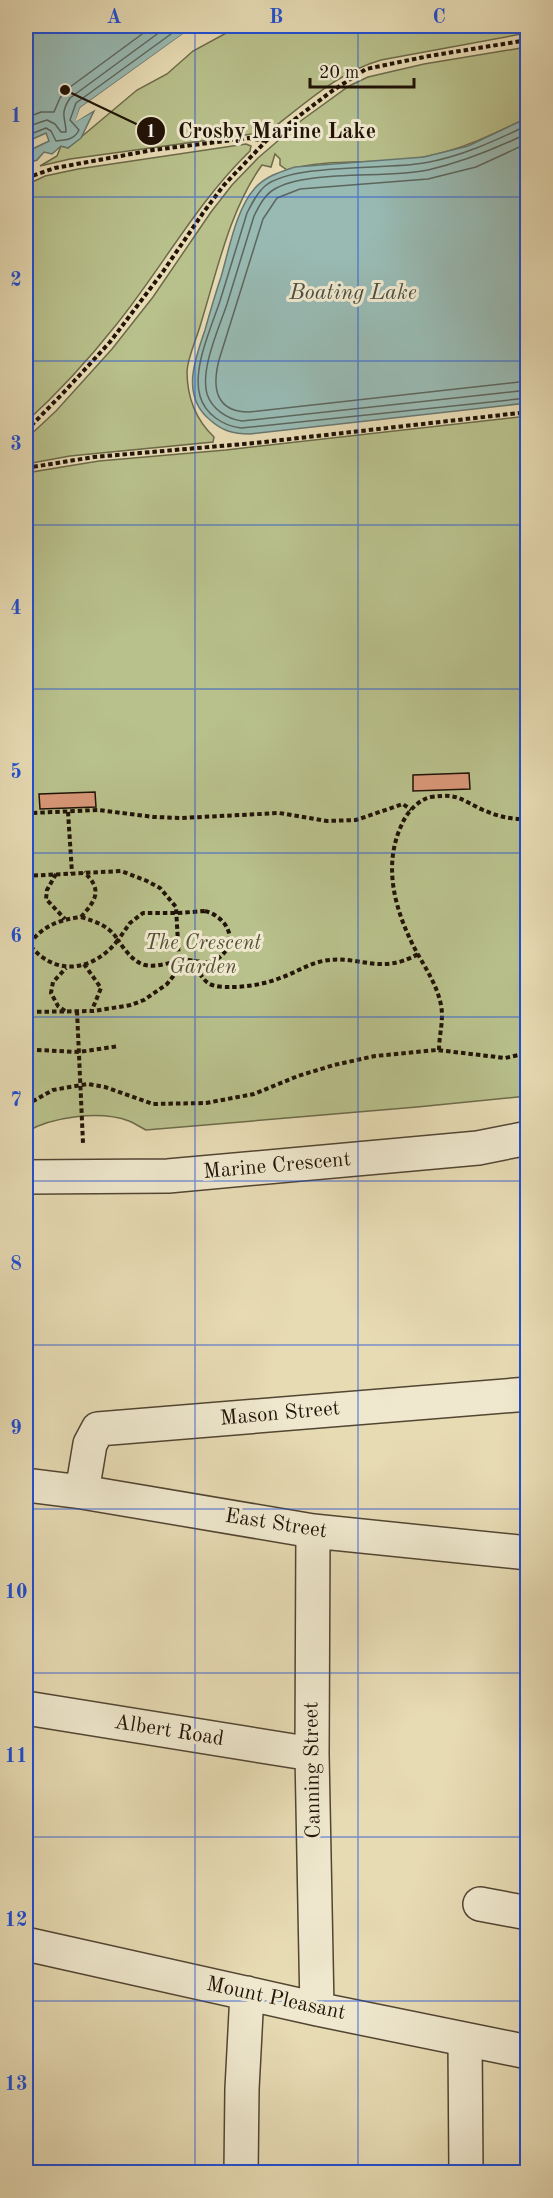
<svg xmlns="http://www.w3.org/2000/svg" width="553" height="2198" font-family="'Old Standard TT',serif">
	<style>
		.green { fill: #b8c08b; stroke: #6c6a49; stroke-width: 1.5 }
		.water { fill: #98bab3; stroke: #68776e; stroke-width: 1.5 }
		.pier { fill: #e7dbb4 }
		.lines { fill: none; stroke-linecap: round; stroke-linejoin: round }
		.shore { stroke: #5c665d; stroke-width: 1.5 }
		.building { fill: #d79677; stroke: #201307; stroke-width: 1.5 }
		.minor-casing { stroke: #524532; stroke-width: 36 }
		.path { stroke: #201307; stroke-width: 4; stroke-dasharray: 4.5 3; stroke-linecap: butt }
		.minor { stroke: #efe8ce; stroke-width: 33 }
		.grid { fill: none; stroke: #1d4ed8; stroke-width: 1.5; stroke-opacity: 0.55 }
		.labels { text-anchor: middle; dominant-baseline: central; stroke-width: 6; stroke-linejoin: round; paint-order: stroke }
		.park-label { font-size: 21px; font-style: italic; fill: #555035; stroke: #efe8ce }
		.street-label { font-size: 21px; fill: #201307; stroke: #efe8ce }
		.water-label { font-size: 22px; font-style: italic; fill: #4a4d43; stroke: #efe8ce }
		.leader { fill: none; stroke: #201307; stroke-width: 2 }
		.callout-dot { fill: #201307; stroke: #efe8ce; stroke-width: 2 }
		.mark-label { font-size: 18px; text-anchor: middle; font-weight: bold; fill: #fff }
		.callout-label { font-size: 22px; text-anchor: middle; font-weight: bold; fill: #201307; stroke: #efe8ce; stroke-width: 6; stroke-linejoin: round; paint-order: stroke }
		.neatline { fill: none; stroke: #1d4ed8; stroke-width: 2 }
		.grid-label { font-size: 20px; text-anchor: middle; font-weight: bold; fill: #1d4ed8 }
	</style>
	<rect width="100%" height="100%" fill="#e7dbb4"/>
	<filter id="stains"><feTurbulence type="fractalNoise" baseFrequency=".00333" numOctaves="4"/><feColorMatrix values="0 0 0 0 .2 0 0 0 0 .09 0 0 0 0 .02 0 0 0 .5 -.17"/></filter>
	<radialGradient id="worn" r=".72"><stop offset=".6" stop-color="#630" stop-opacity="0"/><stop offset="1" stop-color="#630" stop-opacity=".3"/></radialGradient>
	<path class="green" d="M 239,26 L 527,26 L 527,33 L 381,60 C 339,72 307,102 273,128 L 259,133 L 70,159 L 40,166 L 57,156 L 61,146 L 68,148 L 137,90 L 167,74 L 193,51 Z
		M 527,47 L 527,118 C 494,134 461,150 424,157 C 379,166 331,157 287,170 L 280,165 L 280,159 L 275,154 L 271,167 L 262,165 C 230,209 217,271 201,323 C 197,338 188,356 187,371 C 187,397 195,419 214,437 L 213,442 L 70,456 L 26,464 L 26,439 L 56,411 L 112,349 L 153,297 L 211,212 L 232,185 L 258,158 L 302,120 L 349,86 L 368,77 L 424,64 Z
		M 246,144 L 251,146 L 250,151 C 197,202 162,268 116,325 C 89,359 58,393 26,422 L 26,185 L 45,176 L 78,169 Z
		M 527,416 L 527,1096 L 417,1107 L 146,1130 C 140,1127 134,1123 129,1121 C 100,1110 51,1117 26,1132 L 26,473 L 99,461 L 226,450 Z"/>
	<path class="water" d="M 26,26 L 194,26 L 80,108 L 76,121 L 94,111 L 81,138 L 68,148 L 61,146 L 52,154 L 44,152 L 37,160 L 26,164 L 26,152 L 49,141 L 46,133 L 26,142 Z
		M 527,118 L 527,403 L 250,434 C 233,434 222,431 209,419 C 181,395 195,359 205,330 C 210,312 215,295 221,277 C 229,250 236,209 255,188 C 266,176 280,172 295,167 L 424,157 L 468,146 Z"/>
	<path class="pier" d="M 194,26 L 197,26 L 195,28 L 82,109 L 80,115 L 93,108 L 96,109 L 75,122 L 80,108 Z"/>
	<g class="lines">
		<path class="shore" d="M 26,118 L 41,112 L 54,112 L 60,98 L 66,90 L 153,26
			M 528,125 C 495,141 460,157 424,163 C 384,170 294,163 265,186 C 257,193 252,203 247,213 C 238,242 229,272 220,301 C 211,328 192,369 200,396 C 205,414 223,426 241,428 L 528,398
			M 26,127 L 47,120 L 55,124 L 61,132 L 66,132 C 66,118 59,115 70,98 L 168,26
			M 528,133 C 495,149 463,162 428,170 C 388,179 305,169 273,190 C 264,196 259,206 254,216 C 245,245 236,275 227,304 C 219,328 200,369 207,394 C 212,409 227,419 242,421 L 528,390
			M 26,136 L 46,128 L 51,131 L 56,141 C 66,140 74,140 79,130 L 70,120 L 76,103 L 182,26
			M 528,143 L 476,167 L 428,179 L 300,189 L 277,198 L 263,219 L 219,360 C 212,387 215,412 249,412 L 528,381"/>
	</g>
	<path class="building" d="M 469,773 L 470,789 L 413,791 L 413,775 Z
		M 95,792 L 96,807 L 40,809 L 39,794 Z"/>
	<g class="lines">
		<defs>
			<path id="minor" d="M 26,1177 L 168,1176 L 478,1148 L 528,1138
				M 26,1485 L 82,1492 L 313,1531 L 528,1553
				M 82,1492 L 90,1444 L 98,1429 L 528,1394
				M 313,1531 L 312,1754 L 317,2009
				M 26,1708 L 312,1754
				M 480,1904 L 528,1913
				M 26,1944 L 317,2009 L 528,2052
				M 465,2040 L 466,2172
				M 241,2172 L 242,2089 L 247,1993"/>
		</defs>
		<use href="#minor" class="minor-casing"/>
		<path class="path" d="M 26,178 L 55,168 L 153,150 L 249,138 L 266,141
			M 26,431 L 65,391 L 110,342 L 162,273 L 203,213 L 224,185 L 266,141 L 332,91 L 366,69 L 429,56 L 528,40
			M 26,468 L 94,457 L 255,443 L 528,412
			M 68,812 L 72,873
			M 26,816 L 32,813 L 98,810 L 154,817 L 182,818 L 279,813 L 327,821 L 356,820 L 403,804 L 411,810
			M 56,874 L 47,890 L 46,899 L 65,919
			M 26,876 L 121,871 L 147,881 L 160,888 L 176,907 L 179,961 L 175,974 L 167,984 L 144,1000 L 131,1005 L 94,1011 L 26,1012
			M 205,911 C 225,916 240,939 221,956 C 218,959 213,961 209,962 C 201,963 194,960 186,960 C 173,961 157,968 145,965 C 133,962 125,950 118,940 L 130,923 L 143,913 L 178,913 Z
			M 81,917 C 97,922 109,926 118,940 C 94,971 55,978 29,944 C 43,926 58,920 81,917 Z
			M 81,917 C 96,900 103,890 84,872
			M 26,938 L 29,944 L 26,951
			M 193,960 C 197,968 201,978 208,983 C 214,987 224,987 231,987 C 247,987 265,984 280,978 C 295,973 308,964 323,961 C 358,954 380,976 418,954
			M 84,964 L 101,988 L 92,1010
			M 65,1011 L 58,1006 L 51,993 L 53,982 L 66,968
			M 77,1011 L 83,1143
			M 37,1050 L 79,1052 L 119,1046
			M 439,1050 C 439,1035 444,1020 441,1005 C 437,985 426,969 416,951 C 395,911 382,866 402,824 C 407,812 418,800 431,797 C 459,793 461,800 483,810 C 497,816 512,820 528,819
			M 26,1105 L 53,1090 L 87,1084 L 105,1087 L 153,1104 L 206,1103 L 254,1094 L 298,1076 L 334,1065 L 375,1056 L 437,1050 L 505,1058 L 528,1053"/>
		<use href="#minor" class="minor"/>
	</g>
	<path class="grid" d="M 195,26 L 195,2172M 358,26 L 358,2172M 26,197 L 528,197M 26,361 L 528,361M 26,525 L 528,525M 26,689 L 528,689M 26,853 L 528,853M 26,1017 L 528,1017M 26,1181 L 528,1181M 26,1345 L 528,1345M 26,1509 L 528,1509M 26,1673 L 528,1673M 26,1837 L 528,1837M 26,2001 L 528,2001"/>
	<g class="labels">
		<g class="park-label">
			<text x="203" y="943">The Crescent<tspan x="203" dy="24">Garden</tspan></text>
		</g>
		<g class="street-label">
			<text transform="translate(277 1166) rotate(-5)">Marine Crescent</text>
			<text transform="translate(280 1414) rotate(-5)">Mason Street</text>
			<text transform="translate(276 1524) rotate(9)">East Street</text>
			<text transform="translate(169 1731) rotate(9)">Albert Road</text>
			<text transform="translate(313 1770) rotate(-91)">Canning Street</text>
			<text transform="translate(276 1999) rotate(12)">Mount Pleasant</text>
		</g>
		<g class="water-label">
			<text x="353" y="293">Boating Lake</text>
		</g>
	</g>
	<path class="leader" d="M65 90L151 131"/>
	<g class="callout-dot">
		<circle cx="65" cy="90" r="6"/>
		<circle cx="151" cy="131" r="15"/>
	</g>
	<g class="mark-label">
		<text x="151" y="137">1</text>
	</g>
	<g class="callout-label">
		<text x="277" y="138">Crosby Marine Lake</text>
	</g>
	<rect width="553" height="2198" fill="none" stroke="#e7dbb4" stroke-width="66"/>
	<path d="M310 78v9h104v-9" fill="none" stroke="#201307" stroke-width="3"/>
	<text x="319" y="78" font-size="18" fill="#201307" stroke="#efe8ce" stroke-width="4.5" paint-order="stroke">20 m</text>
	<rect x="33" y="33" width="487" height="2132" class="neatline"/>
	<g class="grid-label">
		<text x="114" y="23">A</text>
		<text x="276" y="23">B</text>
		<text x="439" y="23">C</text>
		<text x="16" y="122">1</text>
		<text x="16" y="286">2</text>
		<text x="16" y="450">3</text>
		<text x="16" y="614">4</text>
		<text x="16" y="778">5</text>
		<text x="16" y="942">6</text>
		<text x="16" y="1106">7</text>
		<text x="16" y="1270">8</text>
		<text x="16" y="1434">9</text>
		<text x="16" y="1598">10</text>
		<text x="16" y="1762">11</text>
		<text x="16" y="1926">12</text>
		<text x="16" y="2090">13</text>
	</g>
	<rect width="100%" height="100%" filter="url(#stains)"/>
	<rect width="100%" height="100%" fill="url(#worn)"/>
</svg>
